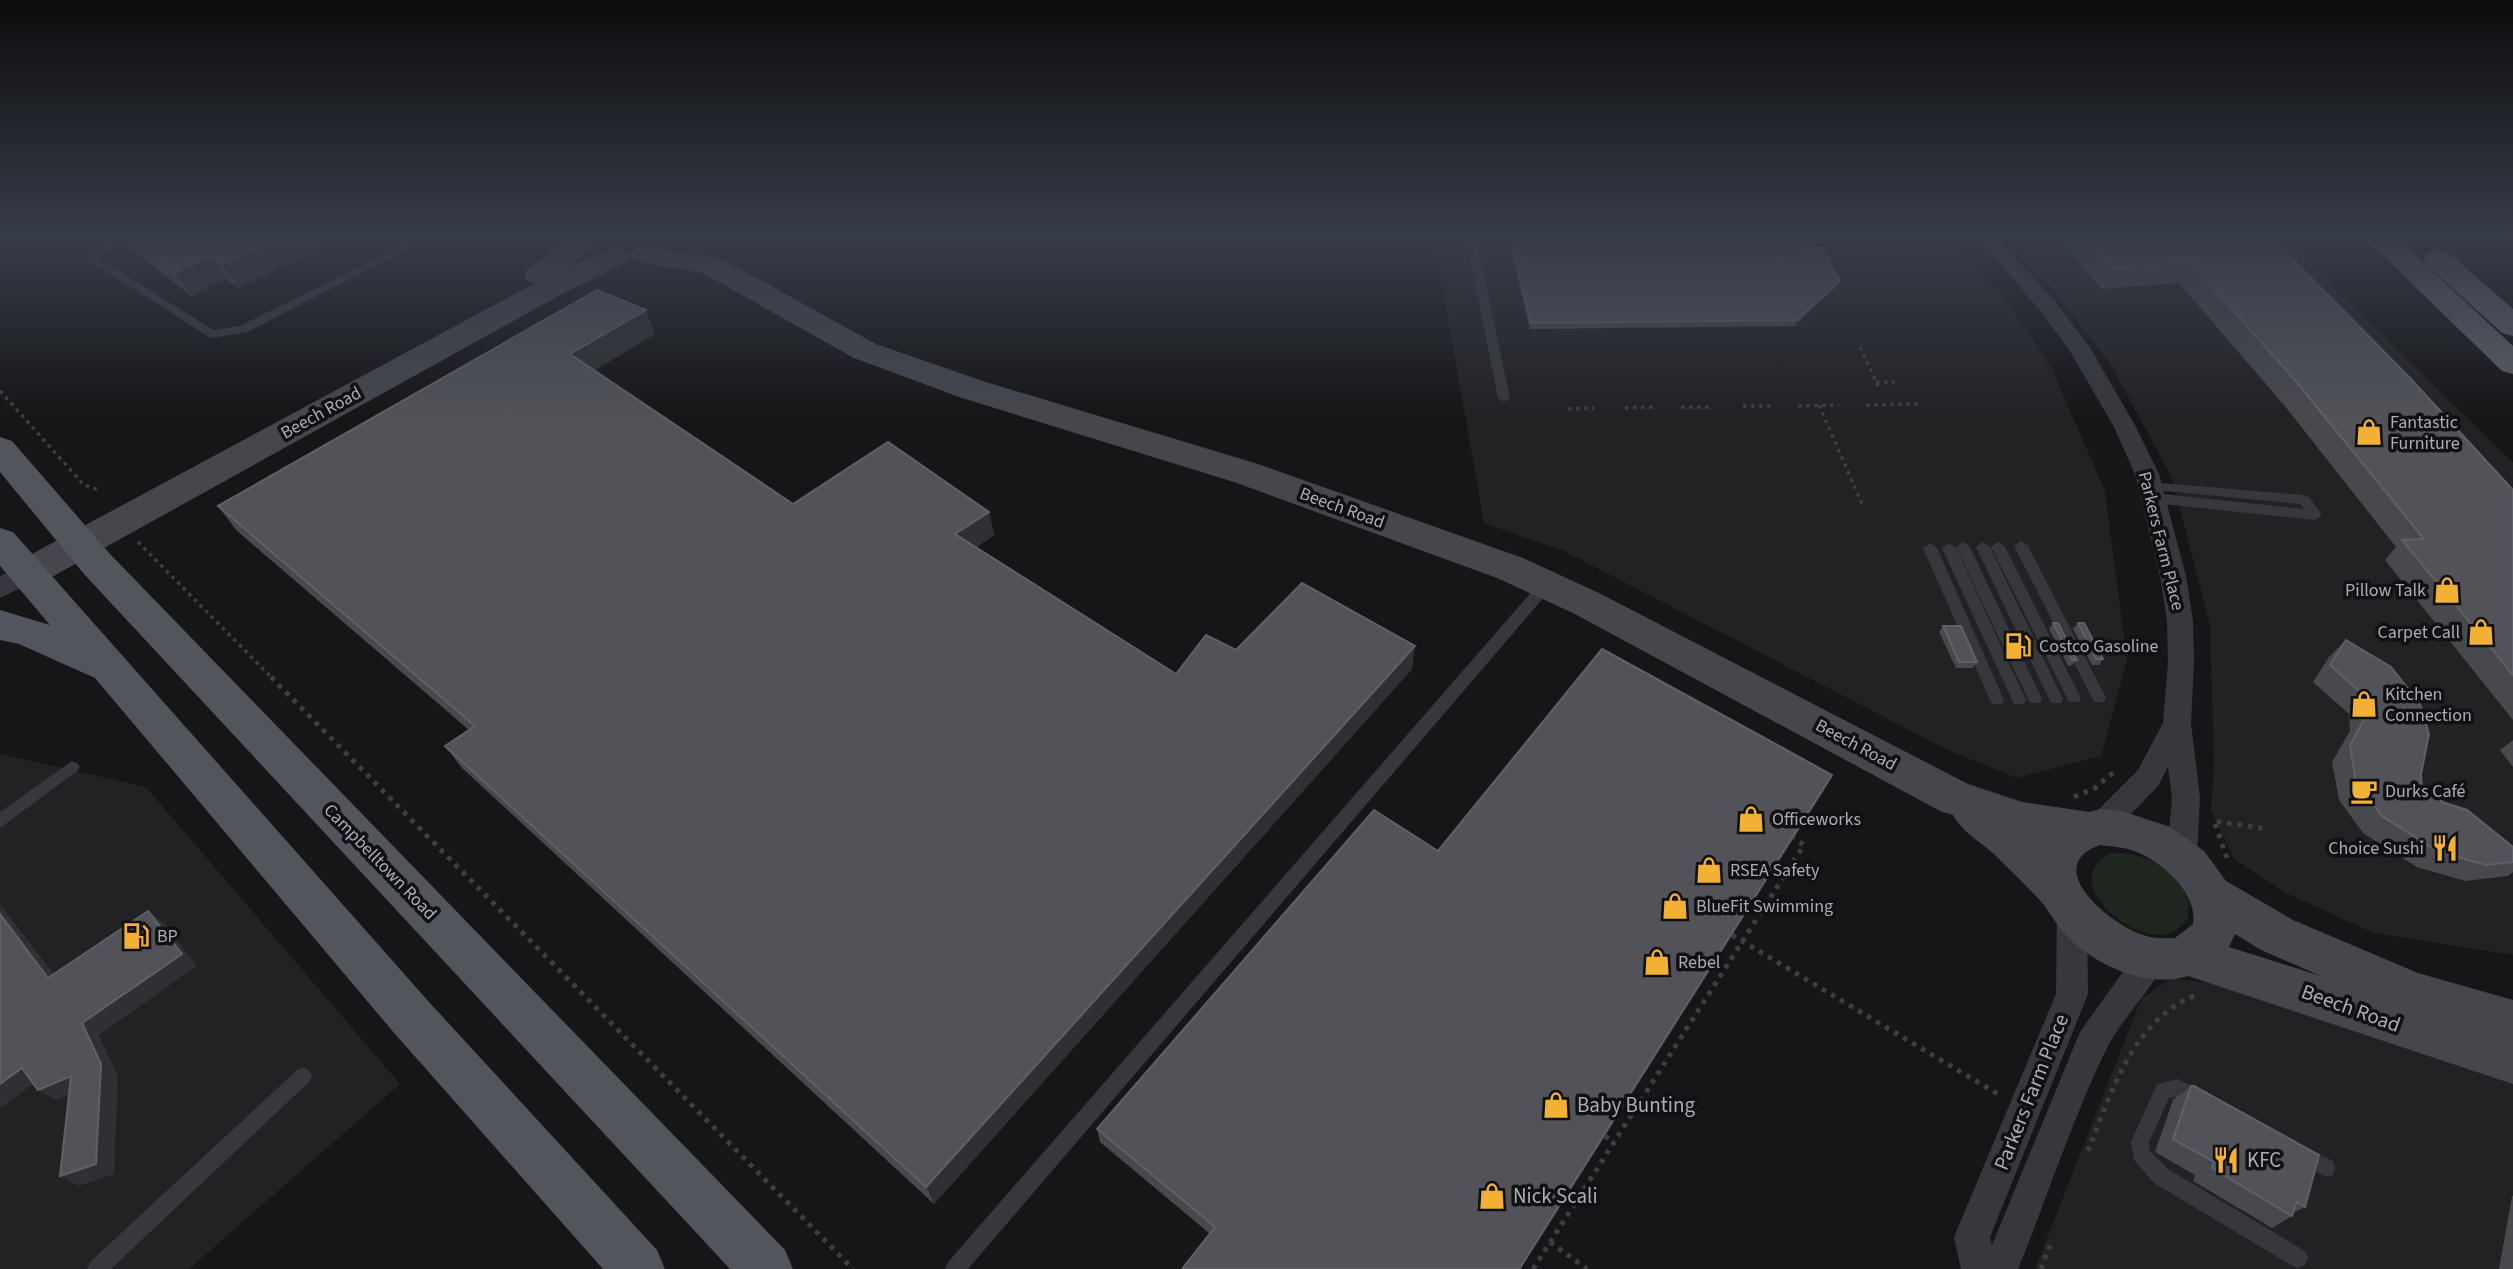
<svg xmlns="http://www.w3.org/2000/svg" width="2513" height="1269" font-family="'Source Sans 3',sans-serif">
	<style>
		.built { fill: #222225 }
		.green { fill: #1e261f }
		.lines { fill: none; stroke-linecap: round; stroke-linejoin: round }
		.path-far1 { stroke: #3d3f44; stroke-width: 3.5; stroke-dasharray: 3.5 4.5; stroke-linecap: butt }
		.path { stroke: #3d3f44; stroke-width: 5; stroke-dasharray: 4.5 6; stroke-linecap: butt }
		.service { fill: #37383d; fill-rule: evenodd }
		.minor { fill: #37383d; fill-rule: evenodd }
		.secondary { fill: #45474d; fill-rule: evenodd }
		.primary { fill: #53555c; fill-rule: evenodd }
		.trunk { fill: #5b5e65; fill-rule: evenodd }
		.wall { fill: #47494d }
		.shaded-wall { fill: #2f3033 }
		.building { fill: #525359; stroke: #5f6168; stroke-width: 2 }
		.labels { text-anchor: middle; dominant-baseline: central; stroke-width: 7; stroke-linejoin: round; paint-order: stroke }
		.street-label { font-size: 18px; fill: #a8adb8; stroke: #111113 }
		.poi-label { font-size: 18px; fill: #a8adb8; stroke: #111113; text-anchor: start }
		.near-street-label { font-size: 21px; fill: #a8adb8; stroke: #111113 }
		.near-poi-label { font-size: 21px; fill: #a8adb8; stroke: #111113; text-anchor: start }
	</style>
	<rect width="100%" height="100%" fill="#161618"/>
	<path class="built" d="M 1434,239 L 1939,239 L 1947,243 L 2008,303 L 2051,367 L 2105,491 L 2127,660 L 2101,756 L 2017,778 L 1950,751 L 1564,551 L 1484,523 Z
		M 2013,239 L 2285,239 L 2513,463 L 2513,955 L 2374,933 L 2288,894 L 2234,859 L 2211,810 L 2214,764 L 2210,625 L 2172,478 L 2110,363 Z
		M 0,754 L 146,787 L 400,1084 L 189,1269 L 0,1269 Z
		M 2172,978 L 2245,988 L 2513,1076 L 2513,1269 L 2035,1269 L 2141,999 Z"/>
	<path class="green" d="M 2112,853 C 2142,852 2175,867 2187,896 C 2190,902 2188,911 2188,918 C 2183,923 2177,931 2171,933 C 2133,947 2055,879 2112,853 Z"/>
	<g class="lines">
		<path class="path-far1" d="M 1860,347 L 1878,386
			M 1876,382 L 1895,382
			M 0,391 L 84,485 L 99,490
			M 1819,405 L 1862,504
			M 1866,405 L 1918,404
			M 1743,406 L 1771,406
			M 1798,406 L 1839,405
			M 1681,407 L 1712,407
			M 1625,408 L 1655,407
			M 1568,409 L 1594,408
			M 138,542 L 273,679"/>
		<path class="path" d="M 271,677 L 853,1269
			M 2074,797 L 2095,788 L 2114,772
			M 2227,858 L 2214,821 L 2268,829
			M 1732,935 L 2001,1096
			M 1605,1136 L 1613,1143
			M 2088,1151 C 2112,1091 2133,1018 2199,994
			M 1550,1242 L 1587,1269
			M 1533,1269 L 1804,845 L 1794,838
			M 2041,1269 L 2050,1245"/>
		<path class="service" d="M 113,239 L 125,239 L 99,258 L 213,330 L 240,326 L 416,239 L 428,239 L 247,332 L 211,338 L 88,260 L 88,256 Z
			M 1466,239 L 1476,239 L 1510,398 L 1504,402 L 1498,398 Z
			M 2149,482 L 2304,495 L 2309,497 L 2322,515 L 2315,520 L 2153,503 L 2147,498 L 2153,493 L 2304,509 L 2300,504 L 2144,489 L 2143,486 L 2144,483 Z
			M 2021,541 L 2028,546 L 2106,698 L 2104,702 L 2094,702 L 2092,698 L 2014,546 Z
			M 1963,542 L 1970,547 L 2042,699 L 2040,703 L 2030,703 L 2028,699 L 1956,547 Z
			M 1983,542 L 1990,547 L 2063,699 L 2061,703 L 2051,703 L 2049,699 L 1976,547 Z
			M 1998,542 L 2005,547 L 2081,698 L 2079,702 L 2069,702 L 2067,698 L 1991,547 Z
			M 1930,543 L 1937,548 L 2004,700 L 2002,704 L 1992,704 L 1990,700 L 1923,548 Z
			M 1949,543 L 1956,548 L 2026,700 L 2024,704 L 2014,704 L 2012,700 L 1942,548 Z
			M 1546,580 L 1553,585 L 1551,589 L 968,1269 L 945,1269 L 948,1262 L 1541,581 Z
			M 72,761 L 77,763 L 80,767 L 77,771 L 0,828 L 0,812 Z
			M 303,1067 L 309,1070 L 312,1076 L 309,1082 L 111,1269 L 87,1269 L 90,1262 L 297,1070 Z
			M 2178,1079 L 2205,1093 L 2208,1099 L 2205,1105 L 2199,1108 L 2177,1097 L 2169,1098 L 2149,1142 L 2149,1150 L 2168,1169 L 2305,1251 L 2308,1258 L 2305,1265 L 2298,1268 L 2291,1265 L 2154,1183 L 2134,1160 L 2131,1142 L 2157,1084 Z
			M 2300,1145 L 2333,1161 L 2335,1168 L 2333,1175 L 2326,1177 L 2294,1160 L 2291,1154 L 2294,1148 Z"/>
		<path class="minor" d="M 1979,239 L 1999,239 L 2057,304 L 2089,346 L 2136,427 L 2159,474 L 2186,576 L 2193,621 L 2194,663 L 2191,724 L 2200,798 L 2197,857 L 2193,866 L 2182,870 L 2171,866 L 2167,857 L 2172,798 L 2168,767 L 2158,786 L 2110,836 L 2100,839 L 2090,836 L 2085,827 L 2090,818 L 2138,770 L 2163,723 L 2168,663 L 2167,621 L 2160,576 L 2135,474 L 2114,427 L 2071,353 L 2043,314 Z
			M 28,564 L 37,566 L 41,573 L 37,580 L 0,598 L 0,576 Z
			M 2072,898 L 2083,902 L 2087,912 L 2088,994 L 1990,1237 L 1992,1245 L 2080,1032 L 2139,949 L 2150,945 L 2161,949 L 2166,959 C 2150,994 2120,1019 2104,1054 C 2071,1123 2047,1198 2018,1269 L 1961,1269 L 1954,1237 L 2056,994 L 2057,912 L 2061,902 Z"/>
		<path class="secondary" d="M 568,239 L 601,239 L 568,267 L 604,250 L 615,247 L 626,250 L 630,256 L 626,262 L 562,294 L 41,583 L 28,587 L 15,583 L 9,573 L 15,563 L 535,283 L 528,281 L 524,275 L 528,269 Z
			M 645,246 L 722,259 L 876,344 L 986,382 L 1258,464 L 1523,558 L 1599,593 L 1968,784 L 2022,802 L 2090,812 L 2100,809 L 2122,811 L 2170,827 L 2204,851 L 2226,881 L 2293,920 L 2418,973 L 2513,1000 L 2513,1084 L 2188,976 C 2147,989 2094,965 2066,935 C 2058,926 2051,915 2044,905 C 2030,889 2014,874 1999,859 C 1985,844 1963,834 1953,815 L 1940,811 L 1573,613 L 1497,578 L 1234,482 L 962,398 L 854,358 L 703,273 L 634,261 L 630,255 L 634,249 ZM 2100,845 C 2113,847 2127,847 2139,853 C 2164,864 2198,894 2193,924 L 2175,938 C 2163,939 2149,938 2138,933 C 2107,921 2041,866 2100,845 ZM 2235,934 L 2261,950 L 2321,976 L 2229,947 Z"/>
		<path class="primary" d="M 0,437 L 12,441 L 110,554 L 785,1250 L 793,1269 L 730,1269 L 84,574 L 0,472 Z
			M 0,528 L 13,532 L 429,1002 L 657,1250 L 665,1269 L 603,1269 L 395,1034 L 95,678 L 19,644 L 0,640 L 0,610 L 50,625 L 0,566 Z"/>
		<path class="trunk" d="M 2366,239 L 2398,239 L 2513,346 L 2513,374 L 2502,371 Z
			M 2438,250 L 2449,253 L 2513,309 L 2513,336 L 2502,333 L 2427,265 L 2423,259 L 2427,253 Z"/>
	</g>
	<path class="wall" d="M 123,239 L 339,239 L 238,288 L 226,279 L 192,296 L 132,250 Z
		M 1508,239 L 1796,239 L 1801,249 L 1837,287 L 1795,326 L 1530,329 Z
		M 2065,239 L 2273,239 L 2513,490 L 2513,720 L 2385,560 L 2396,547 L 2284,405 L 2179,283 L 2101,289 L 2062,244 Z
		M 655,334 L 594,370 L 793,504 L 989,512 L 994,535 L 976,547 L 1176,674 L 1236,650 L 1412,669 L 934,1204 L 462,768 L 445,746 L 469,730 L 236,530 L 218,506 Z
		M 2053,623 L 2077,660 L 2072,665 L 2068,666 L 2049,629 Z
		M 2078,623 L 2103,659 L 2099,665 L 2092,665 L 2073,629 Z
		M 1943,626 L 1977,662 L 1973,668 L 1956,668 L 1939,632 Z
		M 2346,640 L 2421,774 L 2422,789 L 2513,862 L 2513,872 L 2508,876 L 2465,881 L 2417,867 L 2363,833 L 2339,800 L 2332,762 L 2350,731 L 2349,714 L 2313,682 L 2329,657 Z
		M 2513,740 L 2513,767 L 2500,750 Z
		M 1832,775 L 1823,792 L 1209,1233 L 1100,1142 L 1097,1129 L 1438,851 Z
		M 2191,1086 L 2305,1207 L 2293,1213 L 2292,1216 L 2272,1228 L 2193,1181 L 2195,1175 L 2155,1152 L 2173,1100 Z
		M 2512,1196 L 2513,1196 L 2513,1269 L 2499,1269 Z"/>
	<path class="shaded-wall" d="M 276,239 L 339,239 L 238,288 L 222,264 Z
		M 210,256 L 226,279 L 192,296 L 175,273 Z
		M 1840,281 L 1837,287 L 1795,326 L 1797,320 Z
		M 646,310 L 655,334 L 582,378 L 570,354 Z
		M 989,512 L 994,535 L 961,558 L 955,534 Z
		M 1415,646 L 1412,669 L 934,1204 L 926,1187 Z
		M 1832,775 L 1823,792 L 1521,1269 L 1519,1269 Z
		M 0,904 L 66,990 L 48,978 L 0,914 Z
		M 148,911 L 164,923 L 197,966 L 99,1035 L 118,1076 L 114,1174 L 79,1186 L 60,1176 L 82,1023 Z
		M 22,1068 L 40,1079 L 2,1107 L 0,1105 L 0,1084 Z
		M 71,1076 L 89,1087 L 56,1100 L 38,1090 Z"/>
	<path class="building" d="M 131,239 L 276,239 L 222,264 L 210,256 L 175,273 Z
		M 1511,239 L 1796,239 L 1801,249 L 1823,248 L 1840,281 L 1797,320 L 1531,323 Z
		M 2085,239 L 2273,239 L 2410,378 L 2513,490 L 2513,675 L 2402,540 L 2424,539 L 2299,385 L 2191,263 L 2112,270 Z
		M 597,290 L 646,310 L 570,354 L 793,504 L 888,442 L 989,512 L 955,534 L 1176,674 L 1206,635 L 1236,650 L 1302,583 L 1415,646 L 926,1187 L 445,746 L 475,726 L 218,506 Z
		M 2053,623 L 2058,623 L 2077,660 L 2072,660 Z
		M 2078,623 L 2084,623 L 2103,659 L 2096,659 Z
		M 1943,626 L 1961,626 L 1977,662 L 1959,662 Z
		M 2346,640 L 2391,667 L 2420,704 L 2429,734 L 2421,774 L 2422,789 L 2445,803 L 2467,810 L 2513,847 L 2513,862 L 2486,865 L 2437,851 L 2382,816 L 2356,783 L 2350,745 L 2367,714 L 2366,697 L 2330,665 Z
		M 1602,649 L 1832,775 L 1519,1269 L 1182,1269 L 1215,1227 L 1097,1129 L 1374,810 L 1438,851 Z
		M 148,911 L 182,954 L 82,1023 L 101,1064 L 96,1164 L 60,1176 L 71,1076 L 38,1090 L 22,1068 L 0,1084 L 0,914 L 48,978 Z
		M 2191,1086 L 2194,1086 L 2319,1155 L 2305,1207 L 2297,1202 L 2292,1216 L 2212,1168 L 2214,1162 L 2173,1139 Z"/>
	<linearGradient id="sky" x2="0" y2="1"><stop stop-color="#0c0c0d"/><stop offset="0.57" stop-color="#363c48"/><stop offset="1" stop-color="#363c48" stop-opacity="0"/></linearGradient>
	<rect width="2513" height="416" fill="url(#sky)"/>
	<defs>
		<symbol id="shop-bare" viewBox="-9 -9 18 18"><path d="M-5-2.5h2.3a2.7 3.5 0 0 1 5.4 0H5L5.5 6h-11ZM-1.5-2.5h3a1.5 2.3 0 0 0-3 0Z" fill="#f2b134" stroke="#111113" stroke-width="2.5" paint-order="stroke"/></symbol>
		<symbol id="fuel-bare" viewBox="-9 -9 18 18"><path d="M-5.5-6h7V0h2V4h1.3V-2.5L3-4.5l.8-.8L6-3V5H2.5V1h-1V6h-7ZM-4.2-4.7v3.2H.2V-4.7Z" fill="#f2b134" stroke="#111113" stroke-width="2.5" paint-order="stroke"/></symbol>
		<symbol id="cafe-bare" viewBox="-9 -9 18 18"><path d="M-5.5-4.5H6V0H3Q3 3.5 0 3.5H-2.5Q-5.5 3.5-5.5 0ZM3-3.2v2h1.7v-2ZM-6 4.5H4V6H-6Z" fill="#f2b134" stroke="#111113" stroke-width="2.5" paint-order="stroke"/></symbol>
		<symbol id="restaurant-bare" viewBox="-9 -9 18 18"><path d="M-5-6h1v4h1v-4h1v4h1v-4h1v5L-1.5 .5V6h-2V.5L-5-1ZM5-6V6H3V1.5H1.5Q1.5-4 5-6Z" fill="#f2b134" stroke="#111113" stroke-width="2.5" paint-order="stroke"/></symbol>
	</defs>
	<g fill-rule="evenodd">
		<use href="#shop-bare" x="2350" y="413" width="38" height="38"/>
		<use href="#shop-bare" x="2428" y="571" width="38" height="38"/>
		<use href="#shop-bare" x="2462" y="613" width="38" height="38"/>
		<use href="#fuel-bare" x="1999" y="627" width="38" height="38"/>
		<use href="#shop-bare" x="2345" y="685" width="38" height="38"/>
		<use href="#cafe-bare" x="2345" y="772" width="38" height="38"/>
		<use href="#shop-bare" x="1732" y="800" width="38" height="38"/>
		<use href="#restaurant-bare" x="2426" y="829" width="38" height="38"/>
		<use href="#shop-bare" x="1690" y="851" width="38" height="38"/>
		<use href="#shop-bare" x="1656" y="887" width="38" height="38"/>
		<use href="#fuel-bare" x="117" y="917" width="38" height="38"/>
		<use href="#shop-bare" x="1638" y="943" width="38" height="38"/>
		<use href="#shop-bare" x="1537" y="1086" width="38" height="38"/>
		<use href="#restaurant-bare" x="2207" y="1141" width="38" height="38"/>
		<use href="#shop-bare" x="1473" y="1177" width="38" height="38"/>
	</g>
	<g class="labels">
		<g class="street-label">
			<text transform="translate(321 413) rotate(-29)">Beech Road</text>
			<text transform="translate(1342 508) rotate(20)">Beech Road</text>
			<text transform="translate(2161 541) rotate(76)">Parkers Farm Place</text>
			<text transform="translate(1856 745) rotate(28)">Beech Road</text>
			<text transform="translate(380 862) rotate(46)">Campbelltown Road</text>
		</g>
		<g class="poi-label">
			<text x="2390" y="422">Fantastic<tspan x="2390" dy="21">Furniture</tspan></text>
			<text x="2426" y="590" text-anchor="end">Pillow Talk</text>
			<text x="2460" y="632" text-anchor="end">Carpet Call</text>
			<text x="2039" y="646">Costco Gasoline</text>
			<text x="2385" y="694">Kitchen<tspan x="2385" dy="21">Connection</tspan></text>
			<text x="2385" y="791">Durks Café</text>
			<text x="1772" y="819">Officeworks</text>
			<text x="2424" y="848" text-anchor="end">Choice Sushi</text>
			<text x="1730" y="870">RSEA Safety</text>
			<text x="1696" y="906">BlueFit Swimming</text>
			<text x="157" y="936">BP</text>
			<text x="1678" y="962">Rebel</text>
		</g>
		<g class="near-street-label">
			<text transform="translate(2351 1008) rotate(20)">Beech Road</text>
			<text transform="translate(2031 1092) rotate(-68)">Parkers Farm Place</text>
		</g>
		<g class="near-poi-label">
			<text x="1577" y="1105">Baby Bunting</text>
			<text x="2247" y="1160">KFC</text>
			<text x="1513" y="1196">Nick Scali</text>
		</g>
	</g>
</svg>
